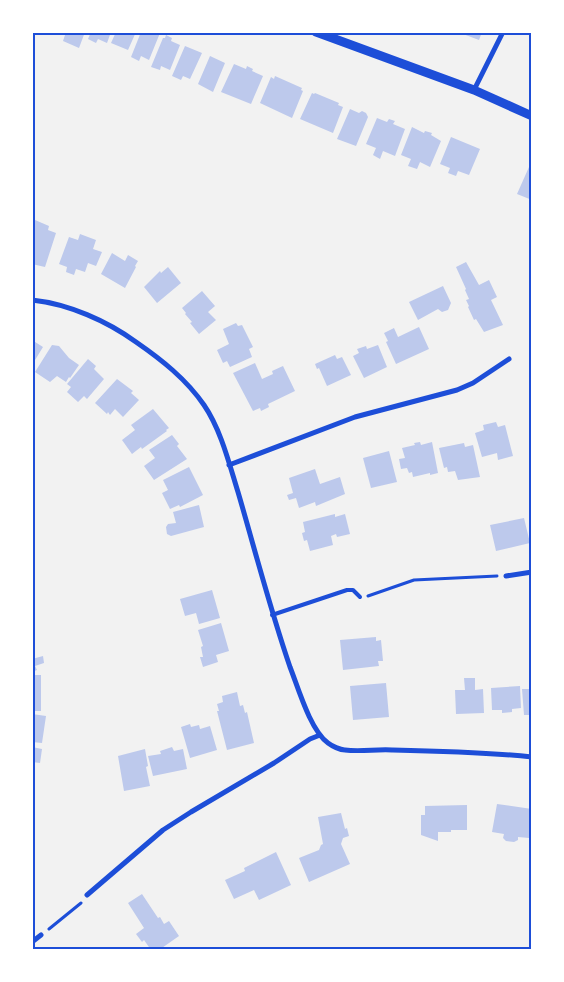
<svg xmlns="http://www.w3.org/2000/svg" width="564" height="982" font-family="'Alegreya Sans',sans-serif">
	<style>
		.building { fill: #bdc9ec }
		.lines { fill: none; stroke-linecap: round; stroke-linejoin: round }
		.path { stroke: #1d4ed8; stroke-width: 3 }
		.service { stroke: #1d4ed8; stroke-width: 4 }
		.minor { stroke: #1d4ed8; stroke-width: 5 }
		.tertiary { stroke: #1d4ed8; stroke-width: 9 }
		.neatline { fill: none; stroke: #1d4ed8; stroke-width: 2 }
	</style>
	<rect width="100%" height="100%" fill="#f2f2f2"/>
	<path class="building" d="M 66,32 L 85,32 L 79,48 L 63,41 Z
		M 91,32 L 111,32 L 107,43 L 98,39 L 96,43 L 88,39 Z
		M 116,32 L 136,32 L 128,50 L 111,43 Z
		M 141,32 L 160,33 L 149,60 L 141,56 L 139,61 L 131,57 Z
		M 463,32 L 482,32 L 479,40 L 463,34 Z
		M 166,35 L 172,38 L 171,41 L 180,45 L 170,70 L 161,66 L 160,70 L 151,67 L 163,38 L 165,38 Z
		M 185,46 L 202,53 L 190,79 L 183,76 L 181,80 L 172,76 Z
		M 210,56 L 225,63 L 213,92 L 198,84 Z
		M 234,64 L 246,69 L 247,66 L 253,69 L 252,71 L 263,76 L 251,104 L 221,92 Z
		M 275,76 L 302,88 L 301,90 L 303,91 L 292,118 L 260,103 L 271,77 L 274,79 Z
		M 312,93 L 314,94 L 315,93 L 339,103 L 338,105 L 343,107 L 333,133 L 300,119 Z
		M 350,109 L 359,113 L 362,111 L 366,113 L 368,117 L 356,146 L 337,139 Z
		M 377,118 L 387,122 L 389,119 L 395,121 L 393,124 L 405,129 L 395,156 L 383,151 L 380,159 L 373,155 L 376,148 L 366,144 Z
		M 412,127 L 424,133 L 425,131 L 432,133 L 431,135 L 441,141 L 430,167 L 420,162 L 417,169 L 408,166 L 411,159 L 401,155 Z
		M 451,137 L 480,149 L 469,175 L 458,171 L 456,176 L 448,173 L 450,168 L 440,164 Z
		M 529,167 L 532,168 L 532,200 L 517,194 Z
		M 35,220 L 49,226 L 48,230 L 56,233 L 45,267 L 32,264 L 32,225 Z
		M 80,234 L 96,240 L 93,249 L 102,252 L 96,266 L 88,263 L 85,272 L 76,269 L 74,275 L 66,272 L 67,267 L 59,264 L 69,237 L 78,240 Z
		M 112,253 L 125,261 L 128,255 L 138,261 L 135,266 L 136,267 L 125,288 L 101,274 Z
		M 466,262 L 479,285 L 489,280 L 497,297 L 491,300 L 503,325 L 484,332 L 476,319 L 474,320 L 468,307 L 469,306 L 466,300 L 469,299 L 465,290 L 466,289 L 456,267 Z
		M 168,267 L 181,283 L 157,303 L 144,287 L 160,271 L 161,273 Z
		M 443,286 L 451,303 L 448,310 L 442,312 L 438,309 L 418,320 L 409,302 Z
		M 202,291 L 215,306 L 208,312 L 216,320 L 199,334 L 190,323 L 192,322 L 185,314 L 186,313 L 182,308 Z
		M 236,323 L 238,326 L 242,325 L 253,347 L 249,349 L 252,357 L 230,367 L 227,361 L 223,363 L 217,350 L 229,344 L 223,329 Z
		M 419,327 L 429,349 L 396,364 L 386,342 L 388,341 L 384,333 L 394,328 L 398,337 Z
		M 32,340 L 43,347 L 32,365 Z
		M 52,345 L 59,346 L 69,358 L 79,365 L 70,378 L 69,377 L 66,382 L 57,376 L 50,382 L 35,372 Z
		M 378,345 L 387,367 L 364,378 L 353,356 L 359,353 L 357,349 L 366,346 L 367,349 Z
		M 335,355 L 337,359 L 342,357 L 351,375 L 327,386 L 319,368 L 317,369 L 315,364 Z
		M 88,359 L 96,366 L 94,369 L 104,379 L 87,399 L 84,396 L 78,402 L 67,392 L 71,387 L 67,384 Z
		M 255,363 L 262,379 L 273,374 L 272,371 L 283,366 L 295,391 L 268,404 L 269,407 L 261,411 L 260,408 L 253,411 L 233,373 Z
		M 117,379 L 133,391 L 131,393 L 139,400 L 123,417 L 115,409 L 110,415 L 108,412 L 107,414 L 95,403 Z
		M 153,409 L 169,428 L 166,430 L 167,431 L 142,449 L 141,447 L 132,454 L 122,440 L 135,430 L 131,425 Z
		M 496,422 L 498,427 L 505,425 L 513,456 L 498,460 L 497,453 L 482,457 L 475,433 L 484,430 L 483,425 Z
		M 172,435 L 179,444 L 177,446 L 187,459 L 154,480 L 144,466 L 155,458 L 149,450 Z
		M 420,442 L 421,445 L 432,442 L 438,473 L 430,475 L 430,473 L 413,477 L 412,472 L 409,473 L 407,468 L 401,469 L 399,459 L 405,458 L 402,448 L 415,445 L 414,443 Z
		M 464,443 L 465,447 L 473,445 L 480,477 L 458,480 L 455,471 L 448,472 L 447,467 L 444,468 L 439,448 Z
		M 389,451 L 397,482 L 371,488 L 363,458 Z
		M 189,467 L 203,495 L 180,507 L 179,505 L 170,509 L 162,493 L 168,490 L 163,480 Z
		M 315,469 L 320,484 L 340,477 L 345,494 L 316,506 L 315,502 L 299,508 L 296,498 L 289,500 L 287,495 L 293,493 L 289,478 Z
		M 199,505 L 204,527 L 171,536 L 167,534 L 166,527 L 168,524 L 176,523 L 173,512 Z
		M 335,514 L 335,517 L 345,514 L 350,534 L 337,537 L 336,534 L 331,536 L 333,545 L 310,551 L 307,540 L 304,541 L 302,533 L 305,532 L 303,522 Z
		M 524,518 L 530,543 L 496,551 L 490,525 Z
		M 212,590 L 220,618 L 199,624 L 196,613 L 185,616 L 180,599 Z
		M 221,623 L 229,651 L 216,655 L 218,662 L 203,667 L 200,657 L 203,657 L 201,647 L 203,646 L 198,630 Z
		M 376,637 L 376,641 L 381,640 L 383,661 L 378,661 L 379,666 L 343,670 L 340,640 Z
		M 43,656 L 44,663 L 35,666 L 37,670 L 32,672 L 32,659 Z
		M 32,675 L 41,675 L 41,711 L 32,711 Z
		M 464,678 L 475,678 L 475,690 L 483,689 L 484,713 L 456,714 L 455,690 L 465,690 Z
		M 386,683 L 389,717 L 353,720 L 350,686 Z
		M 520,686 L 521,708 L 512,709 L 512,712 L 502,713 L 502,710 L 492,710 L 491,688 Z
		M 522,689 L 532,689 L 532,715 L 524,715 Z
		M 237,692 L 240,706 L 243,705 L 245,713 L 247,712 L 254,743 L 227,750 L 217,711 L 219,711 L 217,704 L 223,702 L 222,696 Z
		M 32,714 L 46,716 L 42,743 L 32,742 Z
		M 190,724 L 191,727 L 199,725 L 200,729 L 210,726 L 217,750 L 190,758 L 181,727 Z
		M 32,747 L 42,749 L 40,763 L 32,762 Z
		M 172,747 L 174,751 L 183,749 L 187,769 L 153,776 L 148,756 L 161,754 L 160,751 Z
		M 145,749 L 148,766 L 146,767 L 150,786 L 124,791 L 118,756 Z
		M 497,804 L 532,809 L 532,834 L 530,834 L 529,838 L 518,837 L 518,840 L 514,842 L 506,841 L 503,838 L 504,834 L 492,832 Z
		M 467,805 L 467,830 L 451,830 L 451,832 L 438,832 L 438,841 L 421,835 L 421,815 L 425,815 L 425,806 Z
		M 341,813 L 345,829 L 347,828 L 349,836 L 343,838 L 341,844 L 350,864 L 309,882 L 299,858 L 319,850 L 321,845 L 323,844 L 318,817 Z
		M 276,852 L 291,885 L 259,900 L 254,890 L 234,899 L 225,880 L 245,871 L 244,868 Z
		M 142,894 L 158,918 L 160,917 L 164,924 L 169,921 L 179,936 L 159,950 L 151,950 L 144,940 L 142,942 L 136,934 L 144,928 L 128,903 Z"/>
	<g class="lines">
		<path class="path" d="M 368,596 L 414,580 L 497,576
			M 49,929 L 81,903"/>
		<path class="service" d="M 272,615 L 347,590 L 353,590 L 360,597"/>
		<path class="minor" d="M 474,90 L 503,32
			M 32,300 C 69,304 107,321 136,342 C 162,360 186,379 204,405 C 221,430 229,463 238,492 C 255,550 270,609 290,667 C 298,687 310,730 328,743 C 332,746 340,750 345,750 C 360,752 377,749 392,750 C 438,751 485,752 532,757
			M 229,465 L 355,417 L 457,390 L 473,383 L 509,359
			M 506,576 L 532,572
			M 87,895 L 163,830 L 191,812 L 274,763 L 310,739 L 320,735
			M 32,942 L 41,935"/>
		<path class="tertiary" d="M 316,32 L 474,90 L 532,116"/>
	</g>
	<rect width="564" height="982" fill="none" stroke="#ffffff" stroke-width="68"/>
	<rect x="34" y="34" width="496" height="914" class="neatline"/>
</svg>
